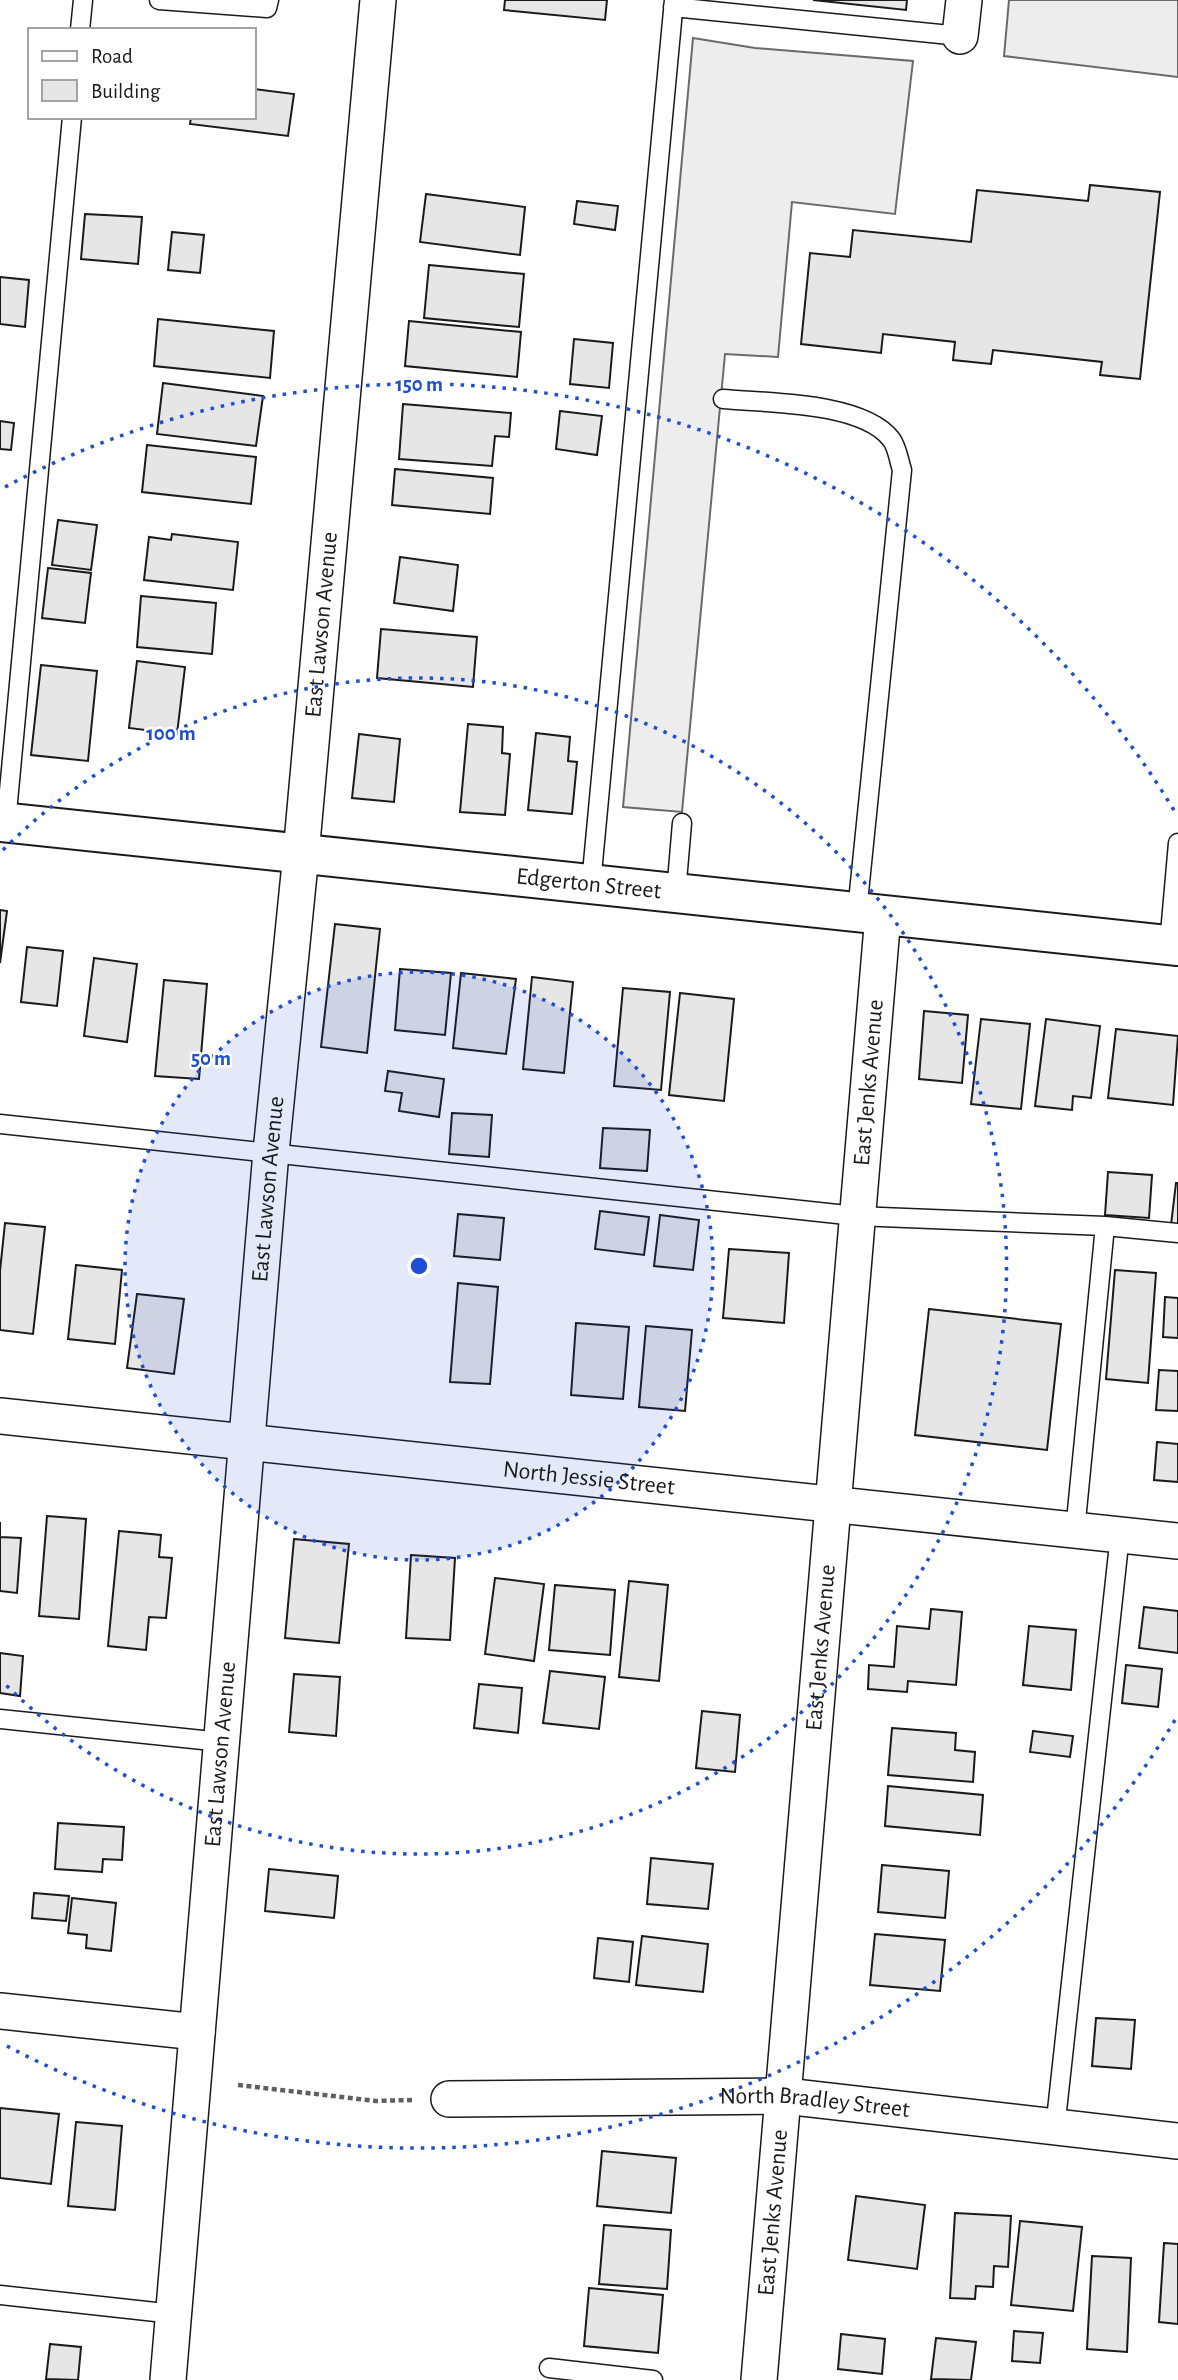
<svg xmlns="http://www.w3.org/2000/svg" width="1178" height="2380" font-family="'Alegreya Sans',sans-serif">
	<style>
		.parking { fill: #ededed; stroke: #6a6a6a; stroke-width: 2 }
		.building { fill: #e6e6e6; stroke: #1a1a1a; stroke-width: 2 }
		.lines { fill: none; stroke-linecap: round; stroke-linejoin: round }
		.service-casing { stroke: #1a1a1a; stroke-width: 21 }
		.minor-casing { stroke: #1a1a1a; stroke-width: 38 }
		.tertiary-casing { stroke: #1a1a1a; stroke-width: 42 }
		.path { stroke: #5f5f5f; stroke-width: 4.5; stroke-dasharray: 5 3.5; stroke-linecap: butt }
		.service { stroke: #fff; stroke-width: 18 }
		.minor { stroke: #fff; stroke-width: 35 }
		.tertiary { stroke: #fff; stroke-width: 38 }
		.ring { fill: none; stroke: #1d4ed8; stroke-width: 3.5; stroke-dasharray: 3.5 7 }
		.labels { text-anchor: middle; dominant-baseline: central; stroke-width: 5; stroke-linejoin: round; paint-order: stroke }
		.street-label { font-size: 24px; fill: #1a1a1a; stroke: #fff }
		.centre { fill: #1d4ed8; stroke: #fff; stroke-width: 3.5 }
		.ring-label { font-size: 21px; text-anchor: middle; font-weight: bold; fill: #1d4ed8; stroke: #fff; stroke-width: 5; stroke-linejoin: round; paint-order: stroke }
	</style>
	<rect width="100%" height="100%" fill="#fff"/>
	<path class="parking" d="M 1009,0 L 1178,0 L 1178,77 L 1004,56 Z
		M 693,38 L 755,48 L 913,61 L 895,214 L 792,202 L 778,357 L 725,354 L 682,812 L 623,807 Z"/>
	<path class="building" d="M 505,0 L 607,0 L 605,20 L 504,10 Z
		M 813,0 L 907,0 L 906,10 Z
		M 254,89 L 294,94 L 288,136 L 190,124 L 191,117 L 254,117 Z
		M 1090,185 L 1160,192 L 1140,379 L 1100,375 L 1102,362 L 993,350 L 991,364 L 953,360 L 955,342 L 883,334 L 881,353 L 801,344 L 810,253 L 850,257 L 853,230 L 971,242 L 977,190 L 1088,201 Z
		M 426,194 L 525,207 L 520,255 L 420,242 Z
		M 577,201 L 618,206 L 615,230 L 574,224 Z
		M 85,214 L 142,217 L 138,264 L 81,259 Z
		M 172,232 L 204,235 L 200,273 L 168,270 Z
		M 429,265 L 524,274 L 519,327 L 424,318 Z
		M 0,277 L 29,280 L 25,327 L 0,324 Z
		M 158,319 L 274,331 L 270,378 L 154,366 Z
		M 409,321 L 521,332 L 517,377 L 405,366 Z
		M 574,339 L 613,343 L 609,388 L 570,384 Z
		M 163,383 L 263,396 L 256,446 L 157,434 Z
		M 403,404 L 511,413 L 509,437 L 495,436 L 492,466 L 399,459 Z
		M 560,411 L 602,416 L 597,455 L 556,449 Z
		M 0,421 L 14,423 L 11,450 L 0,449 Z
		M 147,445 L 256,457 L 251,504 L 142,492 Z
		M 395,469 L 493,478 L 490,514 L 392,505 Z
		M 58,520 L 97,525 L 91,570 L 52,565 Z
		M 172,534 L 238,542 L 233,590 L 144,580 L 149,537 L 171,540 Z
		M 400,557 L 458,565 L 453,611 L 394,603 Z
		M 48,568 L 91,573 L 85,623 L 42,618 Z
		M 141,596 L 216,603 L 212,654 L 137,647 Z
		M 381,629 L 477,637 L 473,687 L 377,678 Z
		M 137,661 L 185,667 L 177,734 L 129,728 Z
		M 41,665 L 97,671 L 88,761 L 31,755 Z
		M 468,724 L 503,727 L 502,753 L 510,754 L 505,815 L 460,812 Z
		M 536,733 L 570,737 L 568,761 L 577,762 L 572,814 L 528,810 Z
		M 359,734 L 400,739 L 394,802 L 352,798 Z
		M 0,910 L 7,911 L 0,963 Z
		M 335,924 L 380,929 L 367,1053 L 321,1047 Z
		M 27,947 L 63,951 L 57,1006 L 21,1002 Z
		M 94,958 L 137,964 L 127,1042 L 84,1036 Z
		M 400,969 L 451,973 L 445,1035 L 395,1030 Z
		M 461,973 L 516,979 L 506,1054 L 453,1048 Z
		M 532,977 L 573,982 L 564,1073 L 523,1069 Z
		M 164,980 L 207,984 L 199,1079 L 155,1076 Z
		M 623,988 L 670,992 L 661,1090 L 614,1086 Z
		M 680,993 L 734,999 L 724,1101 L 669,1095 Z
		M 924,1011 L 968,1015 L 962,1083 L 919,1079 Z
		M 981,1019 L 1030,1024 L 1021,1109 L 971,1104 Z
		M 1046,1019 L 1100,1026 L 1091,1098 L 1073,1096 L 1072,1110 L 1035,1106 Z
		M 1116,1029 L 1178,1036 L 1173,1105 L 1108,1098 Z
		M 388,1071 L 444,1079 L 439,1117 L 399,1111 L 402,1093 L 385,1091 Z
		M 452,1113 L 492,1115 L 489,1157 L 449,1154 Z
		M 603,1128 L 650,1130 L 647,1171 L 600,1168 Z
		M 1108,1172 L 1152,1175 L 1149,1218 L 1105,1215 Z
		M 1176,1183 L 1178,1183 L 1178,1226 L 1171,1225 Z
		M 600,1211 L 649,1217 L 644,1255 L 595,1249 Z
		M 458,1214 L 504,1218 L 500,1260 L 454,1256 Z
		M 660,1215 L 699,1220 L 693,1270 L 654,1266 Z
		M 5,1223 L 45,1227 L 33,1334 L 0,1330 L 0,1271 Z
		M 729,1249 L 789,1253 L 784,1323 L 723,1318 Z
		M 76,1265 L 122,1270 L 115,1344 L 68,1339 Z
		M 1115,1270 L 1156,1273 L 1148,1383 L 1106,1379 Z
		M 458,1283 L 498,1287 L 490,1384 L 450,1382 Z
		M 137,1294 L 184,1299 L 174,1374 L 127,1368 Z
		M 1165,1297 L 1178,1298 L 1178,1338 L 1163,1337 Z
		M 929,1309 L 1061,1324 L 1047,1450 L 915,1435 Z
		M 576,1323 L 629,1327 L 623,1399 L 571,1395 Z
		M 646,1326 L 692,1330 L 685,1411 L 639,1407 Z
		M 1159,1370 L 1178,1371 L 1178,1411 L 1156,1410 Z
		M 1157,1442 L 1178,1444 L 1178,1482 L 1154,1480 Z
		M 47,1516 L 86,1519 L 79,1619 L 39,1616 Z
		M 0,1522 L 0,1537 L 21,1538 L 17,1593 L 0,1591 Z
		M 119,1531 L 161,1535 L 159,1557 L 172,1558 L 166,1618 L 149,1617 L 146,1650 L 108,1646 Z
		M 294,1539 L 349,1544 L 339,1643 L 285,1638 Z
		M 411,1555 L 455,1558 L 450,1640 L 406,1638 Z
		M 495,1578 L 544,1584 L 534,1661 L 485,1654 Z
		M 629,1581 L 668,1585 L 659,1681 L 619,1677 Z
		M 555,1585 L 615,1590 L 610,1655 L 549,1650 Z
		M 1144,1607 L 1178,1611 L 1178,1653 L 1139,1648 Z
		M 931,1609 L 962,1612 L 956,1685 L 908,1681 L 907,1692 L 868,1689 L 869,1665 L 894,1667 L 897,1626 L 929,1629 Z
		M 1029,1626 L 1076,1630 L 1071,1690 L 1023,1685 Z
		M 0,1653 L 23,1656 L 20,1696 L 0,1693 Z
		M 1126,1665 L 1162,1669 L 1158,1707 L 1122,1703 Z
		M 550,1671 L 605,1677 L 599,1729 L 543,1723 Z
		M 294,1674 L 340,1677 L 336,1736 L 289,1732 Z
		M 479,1684 L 522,1688 L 518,1733 L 474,1728 Z
		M 702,1711 L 740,1715 L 735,1772 L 696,1768 Z
		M 892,1728 L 956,1733 L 955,1750 L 975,1752 L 973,1782 L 888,1775 Z
		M 1033,1731 L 1073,1736 L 1070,1757 L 1030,1752 Z
		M 888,1786 L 983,1795 L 980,1835 L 885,1826 Z
		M 58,1823 L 124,1827 L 122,1860 L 103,1859 L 102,1872 L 55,1869 Z
		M 651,1858 L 713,1864 L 708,1909 L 647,1904 Z
		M 882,1865 L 949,1871 L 945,1918 L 878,1912 Z
		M 269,1869 L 338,1876 L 334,1918 L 265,1911 Z
		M 34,1893 L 69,1896 L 66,1921 L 32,1918 Z
		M 72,1898 L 116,1903 L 111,1951 L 86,1948 L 87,1935 L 68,1933 Z
		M 875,1934 L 945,1940 L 940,1991 L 870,1985 Z
		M 642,1936 L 708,1944 L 703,1992 L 636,1985 Z
		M 598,1938 L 633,1942 L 629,1982 L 594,1978 Z
		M 1096,2018 L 1135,2020 L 1131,2069 L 1092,2066 Z
		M 0,2108 L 59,2114 L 51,2184 L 0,2178 Z
		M 76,2122 L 122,2126 L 115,2210 L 68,2206 Z
		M 602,2151 L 676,2158 L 671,2213 L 597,2206 Z
		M 856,2196 L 925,2205 L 917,2269 L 848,2260 Z
		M 955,2213 L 1011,2216 L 1008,2267 L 994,2266 L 993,2287 L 976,2286 L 975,2299 L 950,2298 Z
		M 1020,2221 L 1082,2227 L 1073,2311 L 1011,2305 Z
		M 604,2225 L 671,2230 L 667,2289 L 599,2284 Z
		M 1164,2243 L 1178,2244 L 1178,2324 L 1159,2322 Z
		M 1092,2256 L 1131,2258 L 1127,2352 L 1087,2349 Z
		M 589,2288 L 663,2295 L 658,2353 L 584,2346 Z
		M 1014,2331 L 1043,2333 L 1040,2363 L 1012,2361 Z
		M 841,2334 L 885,2339 L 882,2374 L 838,2369 Z
		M 936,2338 L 976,2342 L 971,2380 L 931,2379 Z
		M 50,2344 L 81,2347 L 78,2380 L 46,2379 Z"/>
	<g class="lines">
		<defs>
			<path id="service" d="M 159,0 L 267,8 L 269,0
				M 673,7 L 960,36
				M 80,30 L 83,0
				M 723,399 C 768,403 862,402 891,439 C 897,446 899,461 902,470 L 857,912
				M 6,823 L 72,117
				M 591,884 L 674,0
				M 676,893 L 682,823
				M 1169,945 L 1178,843
				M 0,1124 L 856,1216 L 1105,1226 L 1178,1233
				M 1075,1531 L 1105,1226
				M 0,1719 L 222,1742
				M 1055,2129 L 1120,1535
				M 0,2295 L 174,2314
				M 549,2368 L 653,2380"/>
			<g id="minor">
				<path d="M 960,36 L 964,0"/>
				<path id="s1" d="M 0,1416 L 1178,1541"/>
				<path d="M 0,2011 L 197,2032"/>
				<path id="s2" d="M 449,2099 L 785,2096 L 1178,2141"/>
				<path id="s3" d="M 168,2380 L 271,1152 L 301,854 L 378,0"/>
				<path id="s4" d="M 759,2380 L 883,915"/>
			</g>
			<g id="tertiary">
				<path id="s5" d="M 0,822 L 1178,946"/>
			</g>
		</defs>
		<use href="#service" class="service-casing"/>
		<use href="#minor" class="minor-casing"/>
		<use href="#tertiary" class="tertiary-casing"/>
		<path class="path" d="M 238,2085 L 376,2101 L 412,2100"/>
		<use href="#service" class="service"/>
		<use href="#minor" class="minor"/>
		<use href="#tertiary" class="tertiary"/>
	</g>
	<circle cx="419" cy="1266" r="294" fill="#1d4ed8" fill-opacity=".12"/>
	<g class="ring">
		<circle cx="419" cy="1266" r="294"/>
		<path d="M3 850A588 588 0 1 1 3 1682"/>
		<path d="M1175 1720A882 882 0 0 1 5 2045M5 487A882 882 0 0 1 1175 812"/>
	</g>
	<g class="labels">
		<g class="street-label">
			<text stroke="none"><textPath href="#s3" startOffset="1762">East Lawson Avenue</textPath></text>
			<text stroke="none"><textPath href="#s5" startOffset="592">Edgerton Street</textPath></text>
			<text stroke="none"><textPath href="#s4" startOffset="1302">East Jenks Avenue</textPath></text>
			<text stroke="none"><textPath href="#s3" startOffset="1195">East Lawson Avenue</textPath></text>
			<text stroke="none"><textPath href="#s1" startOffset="592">North Jessie Street</textPath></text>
			<text stroke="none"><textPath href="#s4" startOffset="735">East Jenks Avenue</textPath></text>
			<text stroke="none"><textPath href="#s3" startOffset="628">East Lawson Avenue</textPath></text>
			<text stroke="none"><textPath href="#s2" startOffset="366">North Bradley Street</textPath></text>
			<text stroke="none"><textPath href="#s4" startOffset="168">East Jenks Avenue</textPath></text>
		</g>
	</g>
	<circle cx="419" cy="1266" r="10" class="centre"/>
	<g class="ring-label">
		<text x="419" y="391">150 m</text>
		<text x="171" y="740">100 m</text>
		<text x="211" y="1065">50 m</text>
	</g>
	<rect x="28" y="28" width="228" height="91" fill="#ffffff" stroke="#a3a3a3" stroke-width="2"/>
	<rect x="42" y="51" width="35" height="10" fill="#ffffff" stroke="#a3a3a3" stroke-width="2"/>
	<text x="91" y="63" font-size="21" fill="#1a1a1a">Road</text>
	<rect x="42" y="80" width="35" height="21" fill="#e6e6e6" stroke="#a3a3a3" stroke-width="2"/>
	<text x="91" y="98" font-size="21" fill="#1a1a1a">Building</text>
</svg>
